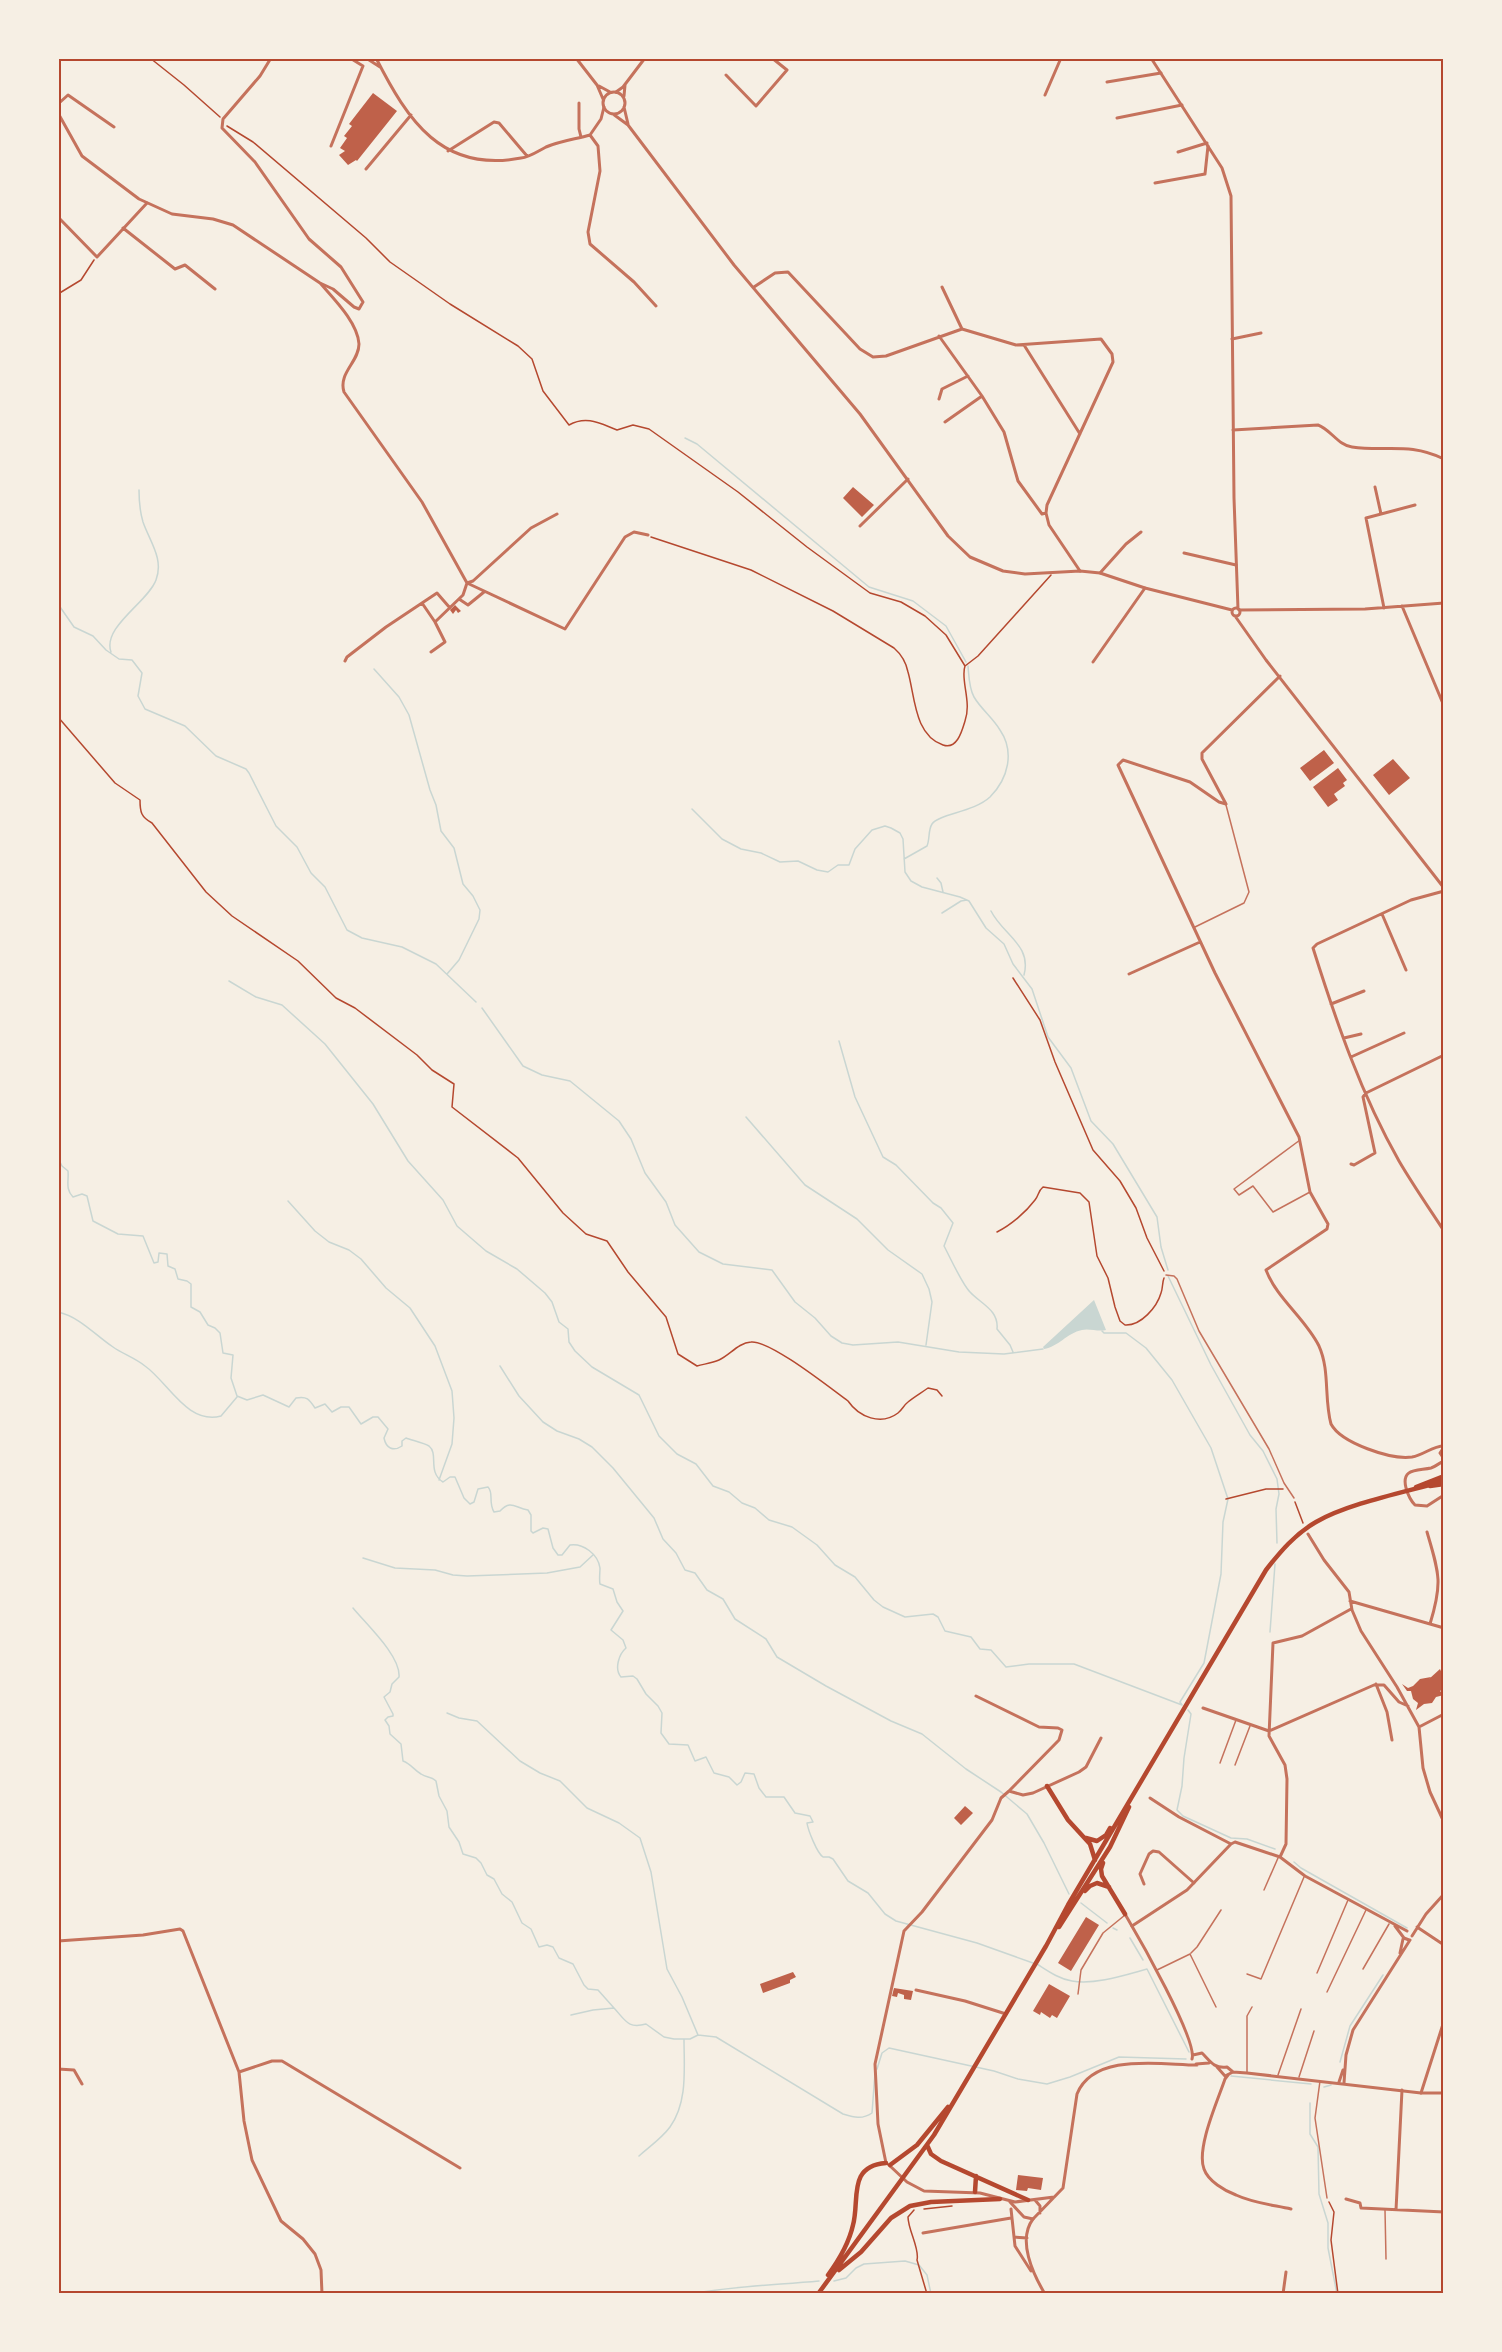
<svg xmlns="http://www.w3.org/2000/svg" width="1502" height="2352" font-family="'IBM Plex Sans',sans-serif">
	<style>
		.water { fill: #c9d6d2 }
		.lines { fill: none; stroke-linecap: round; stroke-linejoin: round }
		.stream { stroke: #c9d6d2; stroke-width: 1.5 }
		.building { fill: #bf614a }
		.path { stroke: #b5482f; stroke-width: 1.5 }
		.service { stroke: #c5725c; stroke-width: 1.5 }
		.minor { stroke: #c5725c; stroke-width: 3 }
		.tertiary { stroke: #c5725c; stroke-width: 3 }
		.primary { stroke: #b5482f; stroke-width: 4.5 }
		.neatline { fill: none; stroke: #b5482f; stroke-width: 2 }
	</style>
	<rect width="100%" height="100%" fill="#f6efe4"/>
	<path class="water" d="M 1094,1300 L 1106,1330 C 1098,1332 1089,1328 1082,1330 C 1067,1333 1058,1347 1044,1349 L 1043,1347 Z"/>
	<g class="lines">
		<path class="stream" d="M 685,438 L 697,444 L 869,587 L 913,601 L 946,626 L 966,662
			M 58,604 L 74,627 L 93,636 L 106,650 L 119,659 L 132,660 L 142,673 L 138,696 L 145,709 L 185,726 L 216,756 L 246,769 L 249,773 L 276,826 L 297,847 L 311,873 L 325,887 L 347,930 L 362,938 L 402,947 L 436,964 L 476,1002
			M 111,652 C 102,627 148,602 156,580 C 164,559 150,542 143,522 C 140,512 139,501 139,490
			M 374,669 L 399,697 L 409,715 L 430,790 L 436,805 L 441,831 L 454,848 L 463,884 L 473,896 L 480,910 L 479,919 L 459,960 L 447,974
			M 692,809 L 722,839 L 741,849 L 761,853 L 780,862 L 798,861 L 817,870 L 828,872 L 838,865 L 849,865 L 855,849 L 872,830 L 885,826 L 891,828 L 900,833 L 903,839 L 905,872 L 911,881 L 922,887 L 960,897 L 969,901 L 986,928 L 1004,944 L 1013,964 L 1032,989 L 1048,1037 L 1071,1068 L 1091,1121 L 1113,1144 L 1157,1217 L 1161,1247 L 1168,1270
			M 904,859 L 927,846 C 930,839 928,830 932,824 C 939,814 974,812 990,797 C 1008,779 1015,752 1000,730 C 993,718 981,709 974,697 C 969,688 969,677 968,666
			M 937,878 L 941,883 L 943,892
			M 991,911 C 1003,935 1032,945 1024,975
			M 942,913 L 961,901 L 967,900
			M 229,981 L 256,997 L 282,1005 L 325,1044 L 373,1104 L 408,1161 L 443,1200 L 457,1226 L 486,1251 L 517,1269 L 545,1293 L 552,1302 L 559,1322 L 568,1329 L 569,1342 L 575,1351 L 592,1367 L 639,1395 L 659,1436 L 677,1454 L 696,1464 L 713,1486 L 729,1492 L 742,1503 L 755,1508 L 769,1520 L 792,1527 L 817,1545 L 835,1565 L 855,1577 L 874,1600 L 883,1607 L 905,1617 L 933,1614 L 938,1617 L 945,1631 L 971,1637 L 980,1649 L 991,1650 L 1006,1667 L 1029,1664 L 1074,1664 L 1182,1705 L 1180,1702 L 1204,1663 L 1221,1574 L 1223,1522 L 1228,1499 L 1211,1448 L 1172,1380 L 1146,1348 L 1126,1333 L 1104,1333 L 1102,1331
			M 482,1008 L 523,1066 L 542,1075 L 570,1081 L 619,1121 L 631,1139 L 645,1173 L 666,1202 L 675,1225 L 699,1252 L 723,1264 L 772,1270 L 795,1302 L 815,1318 L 831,1336 L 842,1343 L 853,1345 L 898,1342 L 959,1352 L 1004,1354 L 1043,1349
			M 839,1041 L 855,1097 L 883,1157 L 896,1165 L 933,1203 L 941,1208 L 953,1223 L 944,1246 C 950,1257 962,1284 970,1292 C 981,1304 999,1310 997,1329 L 1010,1345 L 1013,1352
			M 746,1117 L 805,1185 L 857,1219 L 888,1250 L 922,1274 L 929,1289 L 932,1302 L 926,1345
			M 58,1158 L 62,1166 L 68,1171 C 69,1181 65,1189 73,1197 L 82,1194 L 87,1196 L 93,1221 L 118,1234 L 143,1236 L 154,1263 L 158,1262 L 159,1253 L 167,1254 L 168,1266 L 175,1269 L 178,1279 L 187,1281 L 191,1284 L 191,1307 L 200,1312 L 208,1325 L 215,1328 L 220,1333 L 223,1353 L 233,1355 L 231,1378 L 237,1396 L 247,1400 L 263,1395 L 289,1407 L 296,1398 C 307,1396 309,1399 315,1408 L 325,1404 L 332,1412 L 341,1407 L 349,1407 L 361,1424 L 373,1417 L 378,1417 L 388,1429 L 384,1438 C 386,1448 393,1452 402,1446 L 402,1441 L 406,1438 C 411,1440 424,1443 429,1446 C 439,1454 427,1472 443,1482 L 450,1477 L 455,1477 L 464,1498 L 470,1504 L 474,1502 L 478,1489 L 488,1487 C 494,1493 488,1502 494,1512 L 500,1511 C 511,1499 515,1508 528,1510 L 531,1515 L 531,1531 L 533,1533 L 543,1528 L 548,1529 L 553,1548 L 558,1555 L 562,1555 L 570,1545 C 583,1543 598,1554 600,1568 C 600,1573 599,1579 600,1584 L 613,1589 L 617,1602 L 623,1611 L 611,1630 L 623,1640 L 626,1648 C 619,1654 614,1669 621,1677 L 633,1676 L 637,1679 L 646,1694 L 658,1706 L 662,1713 L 661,1733 L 669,1744 L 688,1745 L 695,1761 L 706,1757 L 714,1773 L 729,1777 L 737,1785 L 741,1782 L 745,1773 L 754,1774 L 759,1788 L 766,1797 L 784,1797 L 795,1813 L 810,1816 L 813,1822 L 807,1823 C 808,1830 817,1853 823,1857 L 829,1857 L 833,1859 L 848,1881 L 868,1893 L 885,1914 L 896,1921 L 977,1943 L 1033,1963
			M 288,1201 L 315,1231 L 329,1242 L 349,1250 L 361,1259 L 386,1288 L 410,1308 L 435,1346 L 452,1391 L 454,1418 L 452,1444 L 439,1480
			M 1168,1276 L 1211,1365 L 1250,1435 L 1263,1451 L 1277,1479 L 1279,1494 L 1276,1509 L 1277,1543
			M 58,1312 C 80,1317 95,1335 113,1347 C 123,1354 135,1358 145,1366 C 168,1382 187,1425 221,1416 L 237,1397
			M 500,1366 L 519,1396 L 543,1422 L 557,1431 L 579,1439 L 592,1447 L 613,1468 L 654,1518 L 663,1539 L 676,1553 L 685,1570 L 695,1573 L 707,1590 L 723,1599 L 735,1619 L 766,1639 L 777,1657 L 826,1686 L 891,1721 L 922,1734 L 966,1769 L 1001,1792 L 1027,1814 L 1044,1843 L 1069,1894
			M 363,1558 L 395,1568 L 435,1570 L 453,1575 L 467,1576 L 547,1573 L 580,1567 L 593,1555
			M 353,1608 C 366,1624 401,1656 399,1677 L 392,1684 L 390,1692 L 384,1697 L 393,1714 L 393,1716 L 388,1717 L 385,1720 L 389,1726 L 390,1734 L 401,1744 L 403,1761 C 411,1764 414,1770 421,1774 C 427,1778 431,1776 436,1781 L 439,1796 L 447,1811 L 449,1827 L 459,1842 L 463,1854 L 476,1858 L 481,1863 L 487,1875 L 494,1879 L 502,1894 L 512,1902 L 522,1923 L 531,1929 L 539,1947 L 547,1945 L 553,1947 L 559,1958 L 573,1964 L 584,1985 L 588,1989 L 598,1990 L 614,2008 L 593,2010 L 571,2015
			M 1270,1632 L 1275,1564
			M 1188,1710 L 1191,1714 L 1184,1758 L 1182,1786 L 1177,1810 L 1183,1816 L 1231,1838 L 1247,1839 L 1275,1849
			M 447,1713 L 459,1718 L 477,1721 L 520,1761 L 540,1773 L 560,1781 L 587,1808 L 619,1823 L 640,1838 L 651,1872 L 667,1969 L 682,1997 L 698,2035
			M 1294,1862 L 1301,1868 L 1407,1928
			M 1081,1903 L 1107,1923
			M 1113,1928 L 1117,1930
			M 1130,1938 L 1143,1960
			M 1037,1964 C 1048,1971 1059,1979 1072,1981 C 1095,1985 1125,1975 1147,1969 L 1189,2052
			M 614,2008 C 626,2021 628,2029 646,2024 L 664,2037 L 674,2039 L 690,2039 L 698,2035 L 716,2037 L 843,2114 C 853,2117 862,2120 872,2113 L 875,2073
			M 1340,2062 L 1350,2026 L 1383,1975
			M 877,2069 L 882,2053 L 889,2048 L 994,2071 L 1018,2079 L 1047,2084 L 1070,2077 L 1119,2057 L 1186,2059
			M 1231,2076 L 1311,2084
			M 1324,2087 L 1331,2085
			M 1310,2103 L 1310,2134 L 1318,2147 L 1319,2194 L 1328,2223 L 1328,2248 L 1337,2294
			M 639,2156 C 649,2147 662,2138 670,2127 C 688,2102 684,2068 684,2039
			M 834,2281 L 846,2278 L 856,2268 L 864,2264 L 905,2261 L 919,2265 L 927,2275 L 931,2294
			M 691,2294 C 733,2286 776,2285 819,2281"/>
	</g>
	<path class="building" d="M 373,93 L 397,111 L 357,161 L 356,160 L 348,165 L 339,155 L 345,151 L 340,148 L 347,138 L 344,136 L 352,126 L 349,124 Z
		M 853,487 L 874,505 L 862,517 L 843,498 Z
		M 455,605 L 461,611 L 458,613 L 456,610 L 453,614 L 450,610 Z
		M 1324,750 L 1334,763 L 1310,781 L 1300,768 Z
		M 1393,759 L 1410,778 L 1389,795 L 1373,775 Z
		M 1338,768 L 1347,780 L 1343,783 L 1345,786 L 1334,794 L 1338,800 L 1328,807 L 1313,787 Z
		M 1440,1669 L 1444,1678 L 1444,1688 L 1440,1691 L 1444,1695 L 1436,1697 L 1432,1703 L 1424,1704 L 1416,1710 L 1418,1703 L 1413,1699 L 1411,1691 L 1407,1691 L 1402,1684 L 1408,1688 L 1413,1686 L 1420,1679 L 1431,1677 L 1429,1679 Z
		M 965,1806 L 973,1813 L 961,1825 L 954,1818 Z
		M 1086,1917 L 1099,1925 L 1071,1971 L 1058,1963 Z
		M 793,1972 L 796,1977 L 790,1980 L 790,1983 L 763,1993 L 760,1984 Z
		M 1049,1984 L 1070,1996 L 1057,2018 L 1052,2015 L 1050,2018 L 1041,2012 L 1040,2015 L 1033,2011 Z
		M 894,1988 L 913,1991 L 911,2000 L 904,1999 L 904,1995 L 898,1993 L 897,1997 L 892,1996 Z
		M 1018,2175 L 1043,2178 L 1041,2190 L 1028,2188 L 1027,2191 L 1016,2190 Z"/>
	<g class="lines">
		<path class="path" d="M 150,58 L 184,85 L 220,117
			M 227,126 L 253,142 L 366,238 L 390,262 L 450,304 L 518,346 L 532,359 L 543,391 L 569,425 C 587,415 601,424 617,430 L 633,425 L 649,429 L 738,492 L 807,547 L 870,593 L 901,602 L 925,616 L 946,635 L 965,666
			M 58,294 L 81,280 L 94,260
			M 58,374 L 58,379
			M 651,537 L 751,570 L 833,611 L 894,648 C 902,655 906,662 908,672 C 915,696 914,735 943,745 C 957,750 962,731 965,721 C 972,702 960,679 965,666 L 978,656 L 1051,575
			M 58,717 L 115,783 L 140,800 C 140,812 141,817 152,823 L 206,892 L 232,916 L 298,961 L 336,998 L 355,1008 L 417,1055 L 432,1070 L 454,1084 L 452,1107 L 518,1158 L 563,1213 L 586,1234 L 607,1241 L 628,1272 L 666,1317 L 678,1354 L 697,1366 C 704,1364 712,1363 719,1360 C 730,1355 738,1343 751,1342 C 770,1340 830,1388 848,1401 C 859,1417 881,1426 898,1413 C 902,1410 904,1405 908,1402 C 914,1397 921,1393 928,1388 L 937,1390 L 942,1396
			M 1013,978 L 1040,1020 L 1055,1062 L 1093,1150 L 1120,1181 L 1136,1208 L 1147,1238 L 1164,1271
			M 997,1232 C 1011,1225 1026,1212 1035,1200 C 1039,1195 1038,1191 1043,1187 L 1080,1193 L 1089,1202 L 1097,1256 L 1108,1278 L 1115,1307 L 1120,1321 L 1125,1325 C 1141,1326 1157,1307 1161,1293 C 1163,1288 1162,1283 1164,1278
			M 1226,1499 L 1266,1489 L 1283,1489
			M 1295,1502 L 1303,1523
			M 1329,2202 L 1334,2212 L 1331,2240 L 1338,2294
			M 924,2209 L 952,2206
			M 914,2210 L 908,2217 C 908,2230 920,2249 917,2260 L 927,2294"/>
		<path class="service" d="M 1195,927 L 1244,903 L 1249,892 L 1226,805
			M 1300,1140 L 1234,1189 L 1239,1195 L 1253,1186 L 1273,1212 L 1310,1192
			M 1166,1275 L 1174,1276 L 1177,1279 L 1199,1331 L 1269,1449 L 1284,1483 L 1294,1498
			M 1220,1763 L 1236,1720
			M 1235,1765 L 1250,1726
			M 1264,1890 L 1278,1858
			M 1191,1953 L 1197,1947 L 1221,1910
			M 1363,1969 L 1389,1924
			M 1157,1970 L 1190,1954 L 1216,2007
			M 1317,1973 L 1348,1900
			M 1247,1974 L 1261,1979 L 1304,1877
			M 1327,1992 L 1366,1910
			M 1078,1994 L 1081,1970 L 1103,1933 L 1125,1915
			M 1247,2072 L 1247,2016 L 1252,2007
			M 1278,2075 L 1301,2009
			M 1299,2077 L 1314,2031
			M 1320,2081 L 1315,2118 L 1327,2198
			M 1385,2210 L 1386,2259"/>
		<path class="minor" d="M 366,58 L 380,67
			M 376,58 C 408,121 442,173 521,158 C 530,157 538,151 546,147 C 560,141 576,139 590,135 L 601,119 L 604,107
			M 726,75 L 756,106 L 787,70 L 772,58
			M 1107,82 L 1161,73
			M 616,92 L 623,87 L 645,58
			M 1045,95 L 1061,58
			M 624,96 L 625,85
			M 579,103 L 579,129 L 581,137
			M 58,104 L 68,95 L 114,127
			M 1117,118 L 1182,105
			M 590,135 L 598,146 L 600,171 L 588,232 L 590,244 L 634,282 L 656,306
			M 331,146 L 363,66 L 350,58
			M 448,151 L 494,122 L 499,123 L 527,156
			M 1178,152 L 1207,143
			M 366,169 L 411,115
			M 1155,183 L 1205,174 L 1208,146
			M 58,217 L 97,257 L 147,203
			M 123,228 L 175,269 L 185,265 L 215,289
			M 321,284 C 334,299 358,323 359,344 C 359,362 338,373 344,392 L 422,502 L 467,583
			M 754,287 L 775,273 L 788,272 L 860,349 L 873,357 L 886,356 L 962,329 L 1016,345 L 1101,339 L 1112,354 L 1113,362 L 1047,505 L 1046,513
			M 942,287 L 962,329
			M 939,336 L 982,396 L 1004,432 L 1018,481 L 1042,514 L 1046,513 L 1049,525 L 1080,571
			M 1232,339 L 1261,333
			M 1024,345 L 1080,434
			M 939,399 L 942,389 L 968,376
			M 945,422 L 982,396
			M 1233,430 L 1318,425 C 1330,429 1339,446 1352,447 C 1387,452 1408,442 1444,459
			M 1375,487 L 1381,514
			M 860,526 L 908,479
			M 1184,553 L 1236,565
			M 1100,573 L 1126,544 L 1141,532
			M 467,583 L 565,629 L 625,537 L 634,532 L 648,535
			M 467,583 L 473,581 L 531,528 L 557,514
			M 459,599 L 468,605 L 484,592
			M 422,603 L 435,622
			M 1402,606 L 1444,706
			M 1384,608 L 1366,518 L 1415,505
			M 1239,610 L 1365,609 L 1444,603
			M 431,652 L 445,642 L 435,622 L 463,595 L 467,583
			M 345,661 L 347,657 L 386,627 L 437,593 L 450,608
			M 1093,662 L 1145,588
			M 1280,676 L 1202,753 L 1202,759 L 1226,804 L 1219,802 L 1190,782 L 1123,760 L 1118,765 L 1215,973 L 1299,1137 L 1310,1192 L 1328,1224 L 1327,1229 L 1266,1270 C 1277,1299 1305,1318 1319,1346 C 1330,1370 1324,1399 1331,1424 C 1341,1443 1391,1460 1412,1457 C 1424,1455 1432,1446 1444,1446
			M 1444,891 L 1411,900 L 1317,944 L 1313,948 C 1336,1021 1361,1094 1399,1161 C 1413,1185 1429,1208 1444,1231
			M 1382,914 L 1406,970
			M 1129,974 L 1200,942
			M 1331,1004 L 1364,991
			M 1344,1038 L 1361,1034
			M 1351,1057 L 1404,1033
			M 1351,1164 L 1354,1165 L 1375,1153 L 1363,1097 L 1366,1093 L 1444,1055
			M 1427,1532 C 1439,1573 1443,1582 1430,1624
			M 1308,1534 L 1324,1560 L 1349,1592 L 1352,1610 L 1361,1631 L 1397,1687 L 1419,1727 L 1423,1768 L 1430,1792 L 1443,1820 L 1444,1849
			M 1350,1601 L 1444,1628
			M 1376,1684 L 1387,1712 L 1392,1740
			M 976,1696 L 1039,1727 L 1058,1728 L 1062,1730 L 1059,1740 L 1009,1791
			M 1203,1708 L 1269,1731 L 1374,1685 L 1384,1685 L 1399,1702 L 1408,1706
			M 1419,1727 L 1444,1714
			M 1150,1798 L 1179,1817 L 1231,1844 L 1235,1842 L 1280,1857 L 1305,1876 L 1407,1931
			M 1280,1857 L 1286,1844 L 1287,1779 L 1285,1765 L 1269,1736 L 1273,1643 L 1302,1636 L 1351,1609
			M 1144,1884 L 1140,1874 L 1149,1854 L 1153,1851 L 1159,1852 L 1194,1883
			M 1132,1926 L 1187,1890 L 1231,1844
			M 1395,1926 L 1404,1938 L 1409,1940
			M 1417,1927 L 1444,1945
			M 1412,1936 L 1426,1914 L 1444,1894
			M 58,1941 L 143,1935 L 180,1929 L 183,1931 L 239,2072 L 244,2121 L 252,2160 L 281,2221 L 303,2239 L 315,2254 L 321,2270 L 322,2294
			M 1400,1953 L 1403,1939
			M 916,1990 L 965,2001 L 1006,2014
			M 58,2069 L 74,2070 L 82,2084
			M 239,2072 L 272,2061 L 282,2061 L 460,2168
			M 1228,2075 L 1225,2079 C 1218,2100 1196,2148 1204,2169 C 1208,2181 1225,2191 1236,2195 C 1253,2203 1273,2205 1291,2209
			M 1339,2082 L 1343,2070
			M 1344,2083 L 1346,2055 L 1353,2030 L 1410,1940
			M 1421,2093 L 1444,2021
			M 886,2163 L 878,2124 L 875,2064 L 904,1931 L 922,1912 L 992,1820 L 1001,1798 L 1009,1791 L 1023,1795 L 1033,1793 L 1079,1772 L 1086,1767 L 1101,1738
			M 1346,2199 L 1360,2203 L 1361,2208 L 1444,2212
			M 1011,2209 L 1015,2246 L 1031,2271
			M 1396,2210 L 1402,2090
			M 1033,2219 C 1017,2240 1033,2274 1045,2294
			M 923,2233 L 1011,2218
			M 1014,2237 L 1027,2238
			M 1283,2294 L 1286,2272"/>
		<path class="tertiary" d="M 576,58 L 597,85 L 603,99
			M 1151,58 L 1222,168 L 1231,196 L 1234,498 L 1238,609
			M 599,86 L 610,92
			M603 103a11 11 0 1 1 22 0a11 11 0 1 1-22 0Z
			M 624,107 L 628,124
			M 58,113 L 82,156 L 139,199 L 172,214 L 213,219 L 233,225 L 320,283 L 333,289 L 354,307 L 359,309 L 363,302 L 341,267 L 309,239 L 255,162 L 222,128 L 223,119 L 260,76 L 271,58
			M 613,114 L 628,125 L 734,265 L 860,414 L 948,536 L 970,557 L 1003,571 L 1025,574 L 1080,571 L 1100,573 L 1145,588 L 1232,610
			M1232 612a4 4 0 1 1 8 0a4 4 0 1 1-8 0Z
			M 1235,616 L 1266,660 L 1444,888
			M 1444,1447 L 1440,1453 L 1444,1459
			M 1444,1461 C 1439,1463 1435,1467 1431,1468 C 1417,1471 1401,1468 1406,1488 C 1408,1495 1410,1500 1415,1505 L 1427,1506 L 1444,1495
			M 1125,1914 C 1138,1936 1198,2041 1192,2059
			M 1193,2055 L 1202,2053 C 1210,2061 1214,2069 1227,2067 L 1233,2072
			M 1196,2064 L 1209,2063
			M 1217,2067 L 1225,2076 L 1233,2072 L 1247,2073 L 1421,2093 L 1444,2093
			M 889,2165 L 907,2182 L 924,2191 L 980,2193 L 1015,2202 L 1054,2197
			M 1035,2200 L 1040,2206 L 1040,2213
			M 1010,2202 L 1024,2217 L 1033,2219 L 1063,2188 L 1077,2094 C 1094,2052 1162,2065 1197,2065"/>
		<path class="primary" d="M 1430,1486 L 1444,1484
			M 1416,1487 L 1444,1476
			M 1047,1786 L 1068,1820 L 1090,1844 L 1095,1860
			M 1086,1838 L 1097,1841 L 1106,1835 L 1110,1828
			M 1103,1863 L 1101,1869 L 1102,1876 L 1125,1914
			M 1085,1891 L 1090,1886 L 1097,1883 L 1109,1887
			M 1059,1927 L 1110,1847 L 1129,1807
			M 1045,1948 L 1068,1905 L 1266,1570 C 1280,1552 1295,1534 1316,1522 C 1349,1503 1406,1492 1444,1481
			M 927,2145 L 931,2154 L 941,2161 L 1028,2200
			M 890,2165 L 917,2145 L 948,2107
			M 975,2192 L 976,2176
			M 839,2270 L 861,2252 L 891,2218 L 910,2206 L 931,2202 L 1000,2199
			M 828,2275 C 839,2260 849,2243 853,2225 C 860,2200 847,2166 886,2163
			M 818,2294 L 934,2135 L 1046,1946"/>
	</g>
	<rect width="1502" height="2352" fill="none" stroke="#f6efe4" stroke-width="120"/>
	<rect x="60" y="60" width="1382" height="2232" class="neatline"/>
</svg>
